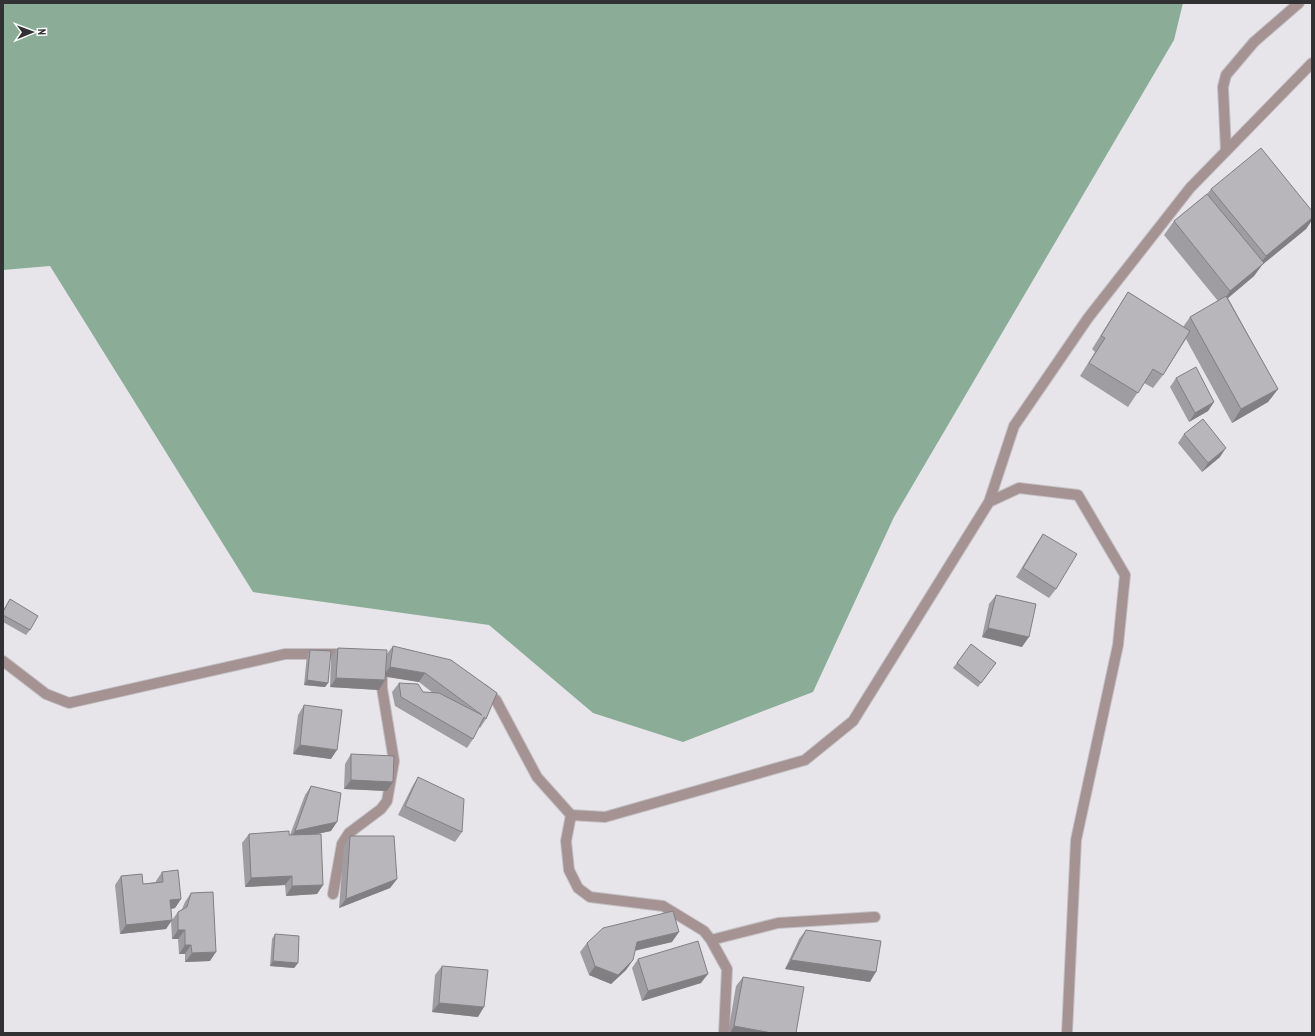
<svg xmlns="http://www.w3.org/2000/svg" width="1315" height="1036" font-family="'PT Sans Narrow',sans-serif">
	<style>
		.forest { fill: #8bad98 }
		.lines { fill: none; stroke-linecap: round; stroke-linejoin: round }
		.service-casing { stroke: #c3c1c5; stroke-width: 12 }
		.minor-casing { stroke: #c3c1c5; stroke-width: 12 }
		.service { stroke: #a59393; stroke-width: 10 }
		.minor { stroke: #a59393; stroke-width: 10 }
		.wall { fill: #9f9da1 }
		.shaded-wall { fill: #827f83 }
		.building { fill: #b9b6bb; stroke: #827f83 }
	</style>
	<rect width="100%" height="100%" fill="#e8e5ea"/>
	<path class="forest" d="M 3,3 L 1183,3 L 1174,40 L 894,517 L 813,692 L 683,742 L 593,713 L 489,625 L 253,592 L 50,266 L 3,270 Z"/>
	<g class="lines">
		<defs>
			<path id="service" d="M 1226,151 L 1223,87 L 1226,75 L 1254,42 L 1299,3
				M 571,815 L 566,841 L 569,870 L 578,888 L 590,897 L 663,906 L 704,931 L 711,940 L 727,969 L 724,1033
				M 333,894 L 342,844 L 349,833 L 381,809 L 387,801 L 394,761 L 382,688 L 382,671
				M 711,940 L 778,923 L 875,917"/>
			<path id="minor" d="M 989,502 L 1014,426 L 1088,318 L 1190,188 L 1312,63
				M 3,661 L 46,694 L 69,703 L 285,654 L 347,654
				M 484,690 L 496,700 L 537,777 L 571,815 L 605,817 L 805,760 L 853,721 L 989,502 L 1019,488 L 1078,495 L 1125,575 L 1118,645 L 1076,840 L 1067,1033"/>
		</defs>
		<use href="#service" class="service-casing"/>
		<use href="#minor" class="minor-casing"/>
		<use href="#service" class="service"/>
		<use href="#minor" class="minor"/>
	</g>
	<path class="wall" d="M 1211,189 L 1312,211 L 1312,220 L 1306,229 L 1262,265 L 1254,276 L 1228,298 L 1278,389 L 1268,402 L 1232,423 L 1186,339 L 1163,375 L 1153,388 L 1144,383 L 1128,407 L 1080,376 L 1095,352 L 1092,349 L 1119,306 L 1128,292 L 1183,327 L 1190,317 L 1218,301 L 1164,235 L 1174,221 L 1207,194 Z
		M 1176,378 L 1214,402 L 1208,411 L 1189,422 L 1170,387 Z
		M 1184,434 L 1220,457 L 1202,472 L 1178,443 Z
		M 1043,534 L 1056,589 L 1049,598 L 1016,577 L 1037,543 Z
		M 996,595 L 1022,647 L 982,637 L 989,604 Z
		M 10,599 L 30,630 L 26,635 L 3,622 L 3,610 Z
		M 971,644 L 996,663 L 978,687 L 953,668 Z
		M 393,646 L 486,719 L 480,728 L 479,727 L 473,739 L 467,748 L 395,706 L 392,692 L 399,683 L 423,692 L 433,693 L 419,682 L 386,677 L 385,680 L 379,690 L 330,687 L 331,657 L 338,648 L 386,655 Z
		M 310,650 L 328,683 L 325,687 L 304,685 L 307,654 Z
		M 304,705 L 331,759 L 293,754 L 298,715 Z
		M 351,754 L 393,782 L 387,791 L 344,789 L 345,764 Z
		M 418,777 L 462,832 L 455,842 L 398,815 L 412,787 Z
		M 311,786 L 331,831 L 316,834 L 323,885 L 317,894 L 286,896 L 285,885 L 245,887 L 242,843 L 249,834 L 290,835 L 305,795 Z
		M 350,836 L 397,879 L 390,888 L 339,908 L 344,845 Z
		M 162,872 L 181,899 L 175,908 L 171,909 L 172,920 L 178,912 L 182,909 L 185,902 L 191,893 L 210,961 L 185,962 L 185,954 L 179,954 L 178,939 L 172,939 L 171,921 L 166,929 L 120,934 L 115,885 L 121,876 L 143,884 L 156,882 L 156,881 Z
		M 806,930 L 870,982 L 785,969 L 799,939 Z
		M 275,934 L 298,963 L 294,968 L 270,966 L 272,939 Z
		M 672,942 L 635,950 L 633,960 L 626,970 L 611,984 L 589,975 L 580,952 L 587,943 Z
		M 638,959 L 701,983 L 642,1001 L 632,968 Z
		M 442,966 L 478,1017 L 432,1012 L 435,975 Z
		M 743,977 L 796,1033 L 728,1033 L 736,986 Z"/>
	<path class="shaded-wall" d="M 1312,218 L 1312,220 L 1306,229 L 1262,265 L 1254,276 L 1221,304 L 1230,291 L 1257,268 L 1266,256 Z
		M 1278,389 L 1268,402 L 1232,423 L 1241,409 Z
		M 1214,402 L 1208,411 L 1189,422 L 1195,413 Z
		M 1226,448 L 1220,457 L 1202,472 L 1208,463 Z
		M 988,628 L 1029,637 L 1022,647 L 982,637 Z
		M 390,667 L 425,673 L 419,682 L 383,676 Z
		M 336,678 L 385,680 L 379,690 L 330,687 Z
		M 307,680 L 328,683 L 325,687 L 304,685 Z
		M 300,745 L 337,750 L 331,759 L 293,754 Z
		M 351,780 L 393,782 L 387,791 L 344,789 Z
		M 337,822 L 331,831 L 289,840 L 295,831 Z
		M 292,876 L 285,885 L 245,887 L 251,878 Z
		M 397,879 L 390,888 L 339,908 L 346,899 Z
		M 323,885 L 317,894 L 286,896 L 292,886 Z
		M 181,899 L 175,908 L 164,910 L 170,900 Z
		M 172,920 L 166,929 L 120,934 L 126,925 Z
		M 178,930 L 185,930 L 178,939 L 172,939 Z
		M 679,932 L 672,942 L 630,952 L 637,942 Z
		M 185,945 L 191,945 L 185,954 L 179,954 Z
		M 216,952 L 210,961 L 185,962 L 192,953 Z
		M 633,960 L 626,970 L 611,984 L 589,975 L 595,966 Z
		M 791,960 L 876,972 L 870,982 L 785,969 Z
		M 273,961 L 298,963 L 294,968 L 270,966 Z
		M 708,974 L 701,983 L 642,1001 L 648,991 Z
		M 439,1003 L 484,1007 L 478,1017 L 432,1012 Z
		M 734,1026 L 772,1033 L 730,1033 Z"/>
	<path class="building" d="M 1261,148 L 1312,211 L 1312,218 L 1266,256 L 1211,189 Z
		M 1207,194 L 1264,263 L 1230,291 L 1174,221 Z
		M 1128,292 L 1190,331 L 1163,375 L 1153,369 L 1138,393 L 1089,363 L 1105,338 L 1101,336 Z
		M 1226,296 L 1278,389 L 1241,409 L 1190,317 Z
		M 1196,367 L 1214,402 L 1195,413 L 1176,378 Z
		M 1203,419 L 1226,448 L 1208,463 L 1184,434 Z
		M 1043,534 L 1077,554 L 1056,589 L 1023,568 Z
		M 996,595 L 1036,604 L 1029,637 L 988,628 Z
		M 10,599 L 38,616 L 30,630 L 3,615 L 3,612 Z
		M 971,644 L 996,663 L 981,683 L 957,663 Z
		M 393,646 L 451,660 L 497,693 L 486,719 L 484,717 L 473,739 L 401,697 L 399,683 L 418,684 L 423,692 L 439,693 L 482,715 L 425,673 L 390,667 Z
		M 338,648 L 387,650 L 385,680 L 336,678 Z
		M 310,650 L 331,651 L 328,683 L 307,680 Z
		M 304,705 L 342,710 L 337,750 L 300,745 Z
		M 351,754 L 394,756 L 393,782 L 351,780 Z
		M 418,777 L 464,799 L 462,832 L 405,806 Z
		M 311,786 L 341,793 L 337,822 L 295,831 Z
		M 289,831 L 289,835 L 321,834 L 323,885 L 292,886 L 292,876 L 251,878 L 249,834 Z
		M 350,836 L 394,836 L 397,879 L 346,899 Z
		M 178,870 L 181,899 L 170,900 L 172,920 L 126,925 L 121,876 L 142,874 L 143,884 L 163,882 L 162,872 Z
		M 213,892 L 216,952 L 192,953 L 191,945 L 185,945 L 185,930 L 178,930 L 178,912 L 187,907 L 191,893 Z
		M 673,911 L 679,932 L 637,942 L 633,960 L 618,975 L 595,966 L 587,943 L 603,928 Z
		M 806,930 L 881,941 L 876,972 L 791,960 Z
		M 275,934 L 299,936 L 298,963 L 273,961 Z
		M 698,941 L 708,974 L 648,991 L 638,959 Z
		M 442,966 L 488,970 L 484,1007 L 439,1003 Z
		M 743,977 L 804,987 L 796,1033 L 772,1033 L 734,1026 Z"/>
	<rect width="1315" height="1036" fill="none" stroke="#313032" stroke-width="8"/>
	<g transform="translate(32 32) rotate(89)" stroke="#ffffff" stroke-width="3" paint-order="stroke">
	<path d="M0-3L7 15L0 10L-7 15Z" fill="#313032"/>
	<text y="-6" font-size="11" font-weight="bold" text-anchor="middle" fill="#313032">N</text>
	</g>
</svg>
